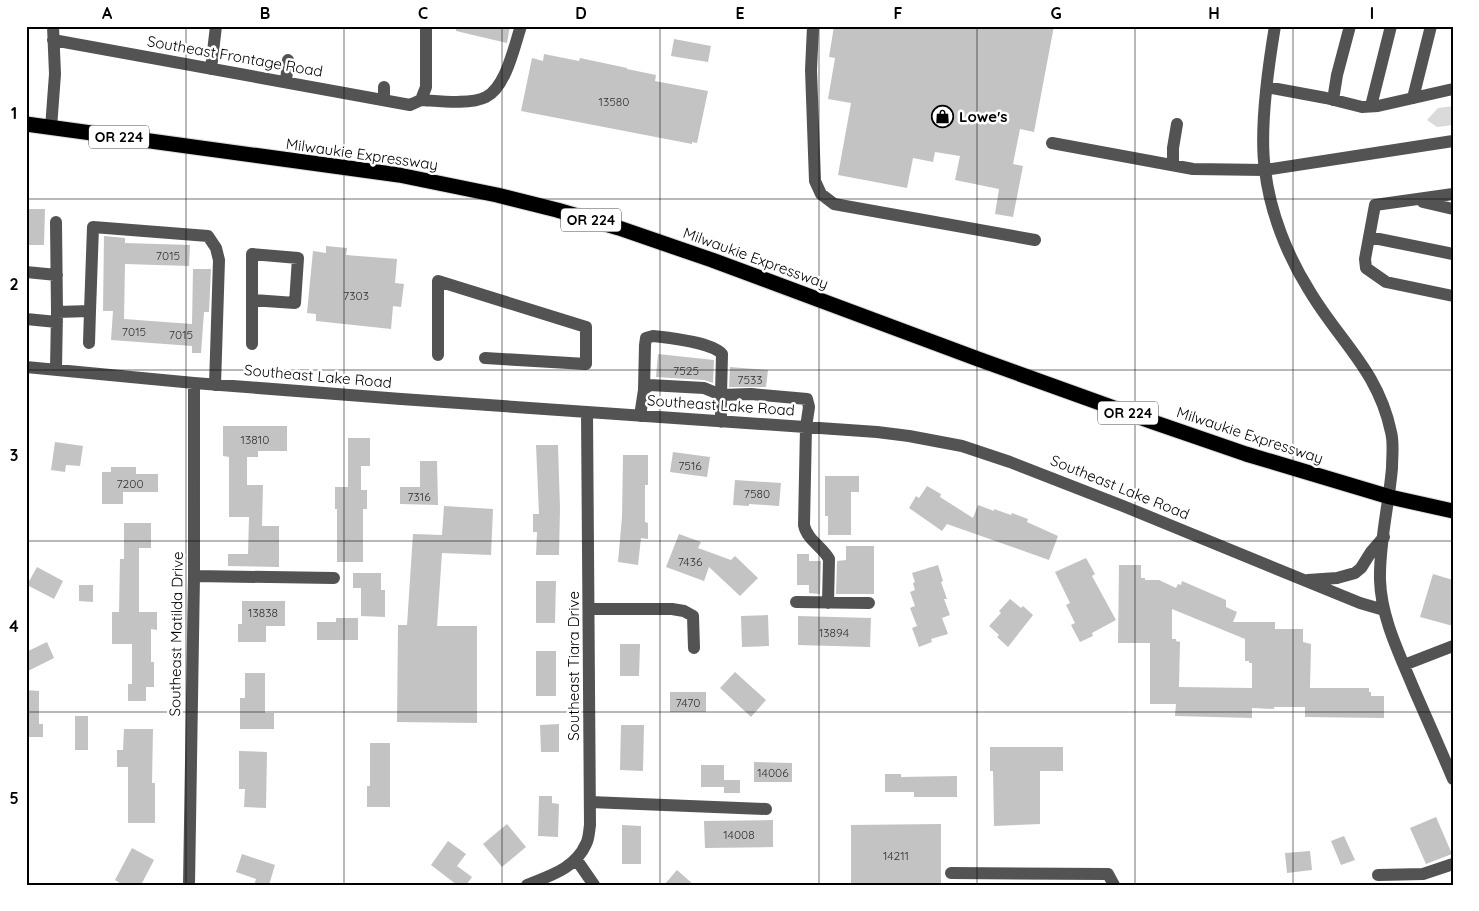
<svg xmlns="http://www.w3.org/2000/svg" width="1479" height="911" font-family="Quicksand,sans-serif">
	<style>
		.green { fill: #dadada }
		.building { fill: #c3c3c3; fill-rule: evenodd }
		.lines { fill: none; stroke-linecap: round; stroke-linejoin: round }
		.highway-casing { stroke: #dbdbdb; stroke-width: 17 }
		.minor { stroke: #535353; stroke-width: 12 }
		.highway { stroke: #000; stroke-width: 15 }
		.grid { fill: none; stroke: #000; stroke-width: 1; stroke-opacity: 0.55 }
		.labels { text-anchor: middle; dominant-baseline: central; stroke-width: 5; stroke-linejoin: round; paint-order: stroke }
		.number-label { font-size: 12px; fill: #313131 }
		.shield { fill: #fff; stroke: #4c4c4c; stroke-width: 1 }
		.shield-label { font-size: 14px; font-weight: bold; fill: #000 }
		.street-label { font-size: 15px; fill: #000; stroke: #fff }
		.poi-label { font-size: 15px; font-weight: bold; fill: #000; stroke: #fff; text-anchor: start }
		.neatline { fill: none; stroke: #000; stroke-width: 2 }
		.grid-label { font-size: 16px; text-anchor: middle; font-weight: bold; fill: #000 }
	</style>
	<rect width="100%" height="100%" fill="#fff"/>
	<path class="green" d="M 1453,106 L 1453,125 L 1437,127 L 1427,120 L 1438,108 Z"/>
	<path class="building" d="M 456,26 L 510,26 L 507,43 L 456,31 Z
		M 834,26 L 1054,26 L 1034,132 L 1020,129 L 1013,164 L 1023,166 L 1013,217 L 995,214 L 999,189 L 955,180 L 960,156 L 935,152 L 933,162 L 913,158 L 907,188 L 838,175 L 851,103 L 828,99 L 835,58 L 829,57 Z
		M 674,39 L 711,46 L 708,62 L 671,56 Z
		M 544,54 L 579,61 L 580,58 L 627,68 L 627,69 L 656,75 L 655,81 L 708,91 L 697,143 L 692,142 L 692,144 L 521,111 L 532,58 L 543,61 Z
		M 26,209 L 45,209 L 44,245 L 26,245 Z
		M 104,236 L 125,238 L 125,243 L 190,245 L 189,266 L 125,264 L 124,319 L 192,324 L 193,269 L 211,269 L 209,312 L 204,312 L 201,353 L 192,353 L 192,346 L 111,340 L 113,311 L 103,311 Z
		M 326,246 L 347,248 L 346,255 L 397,259 L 395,283 L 404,284 L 401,307 L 393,306 L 391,329 L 316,321 L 316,314 L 307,313 L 313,251 L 326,253 Z
		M 658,354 L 714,360 L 713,383 L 704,380 L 656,377 Z
		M 730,367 L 768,370 L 766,387 L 729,387 Z
		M 223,426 L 287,426 L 287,451 L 258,451 L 258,457 L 247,457 L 247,485 L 263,485 L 262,526 L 279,526 L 279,567 L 228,566 L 228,554 L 248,554 L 249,517 L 229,517 L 229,457 L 223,456 Z
		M 348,438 L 370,438 L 370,466 L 361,466 L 361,490 L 367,490 L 367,509 L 363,509 L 363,562 L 337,562 L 337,509 L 335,509 L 335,487 L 348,487 Z
		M 55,442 L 83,446 L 80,466 L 66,465 L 65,472 L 51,470 Z
		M 536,445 L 558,445 L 560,508 L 559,555 L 536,555 L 537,532 L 533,532 L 533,514 L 539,514 Z
		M 673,452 L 710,457 L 707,477 L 670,472 Z
		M 623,455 L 648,455 L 648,485 L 645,485 L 645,522 L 648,523 L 648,539 L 641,538 L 638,565 L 618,562 L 622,517 Z
		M 420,461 L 437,461 L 438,505 L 400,504 L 400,487 L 420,487 Z
		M 111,467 L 136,467 L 136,474 L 158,474 L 158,492 L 123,492 L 123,504 L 102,504 L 102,472 L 111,472 Z
		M 825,476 L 859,476 L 859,492 L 851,492 L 851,535 L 828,535 L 828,516 L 825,516 Z
		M 735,480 L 781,483 L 779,506 L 749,504 L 749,506 L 733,505 Z
		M 927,486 L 941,494 L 940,497 L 973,518 L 978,505 L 994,511 L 994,509 L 1011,515 L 1012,513 L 1028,519 L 1027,522 L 1058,536 L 1049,560 L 947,524 L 942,531 L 909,508 L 916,496 L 919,498 Z
		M 444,506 L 493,509 L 491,555 L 442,553 L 437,626 L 477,626 L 477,723 L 397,722 L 398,625 L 407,625 L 413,534 L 442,535 Z
		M 124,523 L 151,523 L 151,548 L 139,548 L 139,612 L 157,612 L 157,630 L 151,629 L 151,662 L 154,662 L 154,687 L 146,687 L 146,701 L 128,701 L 128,684 L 132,684 L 132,644 L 112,644 L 112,612 L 119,612 L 120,559 L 124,559 Z
		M 679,534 L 701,542 L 698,548 L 731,560 L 735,556 L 758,578 L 740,596 L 709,567 L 704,581 L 666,567 Z
		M 846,546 L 874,546 L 874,594 L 836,594 L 837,561 L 846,560 Z
		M 797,554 L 809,554 L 809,561 L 821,561 L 820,594 L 809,593 L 809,585 L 797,585 Z
		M 1086,558 L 1095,574 L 1092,576 L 1116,620 L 1092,633 L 1093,636 L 1080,642 L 1071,625 L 1075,623 L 1066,605 L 1070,603 L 1055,572 Z
		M 938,565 L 943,581 L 941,582 L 947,599 L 944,599 L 950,615 L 942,618 L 948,634 L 931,639 L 932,642 L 919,647 L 912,628 L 917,626 L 910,608 L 915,606 L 910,592 L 915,590 L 913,583 L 915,582 L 912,573 Z
		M 1119,565 L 1141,565 L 1141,578 L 1145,578 L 1145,580 L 1159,580 L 1176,588 L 1178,584 L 1181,585 L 1182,581 L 1226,600 L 1226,607 L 1237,612 L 1233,622 L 1275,622 L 1275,629 L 1303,629 L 1303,642 L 1311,644 L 1310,688 L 1369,688 L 1369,692 L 1371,692 L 1371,696 L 1384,696 L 1384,718 L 1305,717 L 1305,707 L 1274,707 L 1274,709 L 1252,708 L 1252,718 L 1175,716 L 1176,704 L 1150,704 L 1150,643 L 1118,643 ZM 1172,609 L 1245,639 L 1245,661 L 1249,661 L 1249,663 L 1252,663 L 1252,688 L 1179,687 L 1180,642 L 1176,641 L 1176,639 L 1172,639 Z
		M 37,567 L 63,581 L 54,599 L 27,585 Z
		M 353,573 L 381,573 L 381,590 L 385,590 L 385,617 L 361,616 L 361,588 L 353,588 Z
		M 1433,574 L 1453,580 L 1453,626 L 1420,617 Z
		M 536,581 L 556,581 L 555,623 L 536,623 Z
		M 79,585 L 93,585 L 93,602 L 79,601 Z
		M 1010,599 L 1021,608 L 1023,606 L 1033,615 L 1008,647 L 997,637 L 999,635 L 989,626 L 1001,613 L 999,611 Z
		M 242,601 L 285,601 L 285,626 L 266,626 L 266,642 L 238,642 L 238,624 L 242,624 Z
		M 768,615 L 769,646 L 742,647 L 741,616 Z
		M 798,616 L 871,618 L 870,647 L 798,645 Z
		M 336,618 L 358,618 L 358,640 L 317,640 L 317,622 L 336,622 Z
		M 47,642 L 54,658 L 26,672 L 26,652 Z
		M 620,644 L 640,644 L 639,676 L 620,676 Z
		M 536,651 L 556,651 L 556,696 L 536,696 Z
		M 735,672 L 766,700 L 751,717 L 720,688 Z
		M 245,673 L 265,673 L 265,713 L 274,713 L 274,729 L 240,729 L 240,698 L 245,698 Z
		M 26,690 L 39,691 L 39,724 L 43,724 L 43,737 L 26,737 Z
		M 670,692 L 706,692 L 706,712 L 670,712 Z
		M 75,716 L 88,716 L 88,750 L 75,750 Z
		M 559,724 L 559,752 L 541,752 L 540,725 Z
		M 621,725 L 644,725 L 643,771 L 620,770 Z
		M 124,729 L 153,729 L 152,783 L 155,783 L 155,823 L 128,823 L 128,767 L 117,767 L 117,750 L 123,750 Z
		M 370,743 L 390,743 L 390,807 L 367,807 L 367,786 L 370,786 Z
		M 990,747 L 1063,747 L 1063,771 L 1040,771 L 1040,824 L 994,826 L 993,771 L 990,771 Z
		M 239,751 L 267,752 L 266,808 L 244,807 L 245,789 L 239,789 Z
		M 754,762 L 792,763 L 792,782 L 754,782 Z
		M 701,765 L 724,765 L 724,787 L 701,787 Z
		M 885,774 L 901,774 L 901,777 L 957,776 L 957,797 L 914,797 L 914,792 L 885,792 Z
		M 724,780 L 740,780 L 740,793 L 724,793 Z
		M 539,796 L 552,796 L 552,803 L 559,804 L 558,837 L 538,836 Z
		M 1436,817 L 1452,854 L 1426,864 L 1410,828 Z
		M 773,820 L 773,847 L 705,848 L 704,821 Z
		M 507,824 L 526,847 L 502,867 L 483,844 Z
		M 941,824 L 941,885 L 851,885 L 851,825 Z
		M 622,825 L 641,826 L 641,864 L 622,864 Z
		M 1344,836 L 1355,860 L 1341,865 L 1331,841 Z
		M 448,841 L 466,854 L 457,866 L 472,877 L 466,885 L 457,885 L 431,865 Z
		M 132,848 L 154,860 L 141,885 L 123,885 L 115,880 Z
		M 1310,851 L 1312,870 L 1287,873 L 1285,853 Z
		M 242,854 L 275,865 L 269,885 L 254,885 L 256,879 L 236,872 Z
		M 677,870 L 694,885 L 664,885 Z"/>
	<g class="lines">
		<defs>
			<path id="highway" d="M 26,124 L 399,175 L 497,195 L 557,210 L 619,228 L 712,260 L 978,359 L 1153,422 L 1246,454 L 1390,497 L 1453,511"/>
		</defs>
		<use href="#highway" class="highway-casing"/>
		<path class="minor" d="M 813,26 L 811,70 L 815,181 L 821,194 L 834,204 L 1035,240
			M 1275,26 C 1268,68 1259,129 1265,170 C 1270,212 1287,255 1309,290 C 1339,341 1378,370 1391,432 C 1394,443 1392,456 1392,468 C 1389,504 1379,543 1380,580 C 1381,617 1399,653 1413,687 C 1426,717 1440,748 1453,779
			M 53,40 L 410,105 L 421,100 L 426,87 L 426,26
			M 211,69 L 216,26
			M 286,82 L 288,60
			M 384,87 L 384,100
			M 1267,87 L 1326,98 L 1362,107 L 1378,106 L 1453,89
			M 1413,98 L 1431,26
			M 421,100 C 439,101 470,105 486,97 C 506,87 514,47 521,26
			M 1333,100 L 1337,75 L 1350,26
			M 1371,106 L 1391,26
			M 51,128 L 55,74 L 53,26
			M 1052,143 L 1193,169 L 1265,170 L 1453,141
			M 1173,165 L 1173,148 L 1177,124
			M 1453,194 L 1375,205 L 1365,259 L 1366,268 L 1386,282 L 1453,296
			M 1423,202 L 1453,209
			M 56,222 L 57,312 L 56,369
			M 1369,237 L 1453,254
			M 26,272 L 57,275
			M 252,300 L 295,303 L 298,258 L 252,254 L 252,344
			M 57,312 L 90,311 L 93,227 L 208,236 L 216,248 L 219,260 L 215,385
			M 26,319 L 57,322
			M 89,343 L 90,311
			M 438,355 L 438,281 L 586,327 L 586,364 L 485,358
			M 26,367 L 194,383 L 401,399 L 877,432 L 909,436 L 962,446 L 1010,462 L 1123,506 L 1360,603 L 1384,610
			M 640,416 L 644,390 L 649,385 L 704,388 L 721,395 L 722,354 C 711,342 669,338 653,336 L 646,338 L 645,345 L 644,390
			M 721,422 L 721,395 L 751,394 L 807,399 L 809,407 L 806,427 L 804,525 C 807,540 823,547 829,559 L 828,603
			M 194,576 L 334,578
			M 1308,580 L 1337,578 L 1355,573 L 1361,568 L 1371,552 L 1384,537
			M 796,602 L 869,603
			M 589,609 L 672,609 L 684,611 L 693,616 L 694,648
			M 1404,665 L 1453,646
			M 590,802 L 766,809
			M 576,859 L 594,885
			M 951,873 L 1108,874 L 1114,885
			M 1378,875 L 1423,874 L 1453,864
			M 189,885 L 194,576 L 194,383
			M 527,885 C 549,876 575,869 586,844 C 589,839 589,831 590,825 L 587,412"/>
		<use href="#highway" class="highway"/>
	</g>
	<path class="grid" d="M 186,26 L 186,885M 344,26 L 344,885M 502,26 L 502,885M 660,26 L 660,885M 819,26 L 819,885M 977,26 L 977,885M 1135,26 L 1135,885M 1293,26 L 1293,885M 26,199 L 1453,199M 26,370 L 1453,370M 26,541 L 1453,541M 26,712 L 1453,712"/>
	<defs>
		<symbol id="shop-ring" viewBox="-11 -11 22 22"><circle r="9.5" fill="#fff" stroke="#000" stroke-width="1.5"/><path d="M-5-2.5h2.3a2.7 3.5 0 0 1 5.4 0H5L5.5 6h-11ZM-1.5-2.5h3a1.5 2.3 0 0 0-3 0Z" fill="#000"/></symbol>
	</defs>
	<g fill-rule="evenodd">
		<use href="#shop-ring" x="930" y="104" width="25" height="25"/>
	</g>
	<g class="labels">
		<g class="number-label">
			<text x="614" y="101">13580</text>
			<text x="168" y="255">7015</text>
			<text x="356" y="295">7303</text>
			<text x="134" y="331">7015</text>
			<text x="181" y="334">7015</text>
			<text x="686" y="370">7525</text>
			<text x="750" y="379">7533</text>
			<text x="255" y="439">13810</text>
			<text x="690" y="465">7516</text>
			<text x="130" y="483">7200</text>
			<text x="757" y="493">7580</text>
			<text x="419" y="496">7316</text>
			<text x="690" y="561">7436</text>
			<text x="263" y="612">13838</text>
			<text x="834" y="632">13894</text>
			<text x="688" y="702">7470</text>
			<text x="773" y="772">14006</text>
			<text x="739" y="834">14008</text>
			<text x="896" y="855">14211</text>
		</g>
		<g class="shield">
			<rect x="89" y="125.5" width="60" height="23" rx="4"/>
			<rect x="561" y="208.5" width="60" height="23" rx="4"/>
			<rect x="1098" y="401.5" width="60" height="23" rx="4"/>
		</g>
		<g class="shield-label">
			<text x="119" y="137">OR 224</text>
			<text x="591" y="220">OR 224</text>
			<text x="1128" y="413">OR 224</text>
		</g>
		<g class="street-label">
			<text transform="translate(235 56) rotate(10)">Southeast Frontage Road</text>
			<text transform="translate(362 154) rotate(8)">Milwaukie Expressway</text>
			<text transform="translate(756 258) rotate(20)">Milwaukie Expressway</text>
			<text transform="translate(318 376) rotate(5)">Southeast Lake Road</text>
			<text transform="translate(721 405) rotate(4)">Southeast Lake Road</text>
			<text transform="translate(1250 435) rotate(18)">Milwaukie Expressway</text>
			<text transform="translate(1120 487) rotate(22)">Southeast Lake Road</text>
			<text transform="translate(176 634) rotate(-89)">Southeast Matilda Drive</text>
			<text transform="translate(573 666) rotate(-90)">Southeast Tiara Drive</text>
		</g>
		<g class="poi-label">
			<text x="959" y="116">Lowe's</text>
		</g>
	</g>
	<rect width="1479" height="911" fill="none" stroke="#ffffff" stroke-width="55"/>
	<rect x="28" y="28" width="1424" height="856" class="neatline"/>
	<g class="grid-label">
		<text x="107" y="19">A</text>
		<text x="265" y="19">B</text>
		<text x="423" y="19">C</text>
		<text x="581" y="19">D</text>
		<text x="740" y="19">E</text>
		<text x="898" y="19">F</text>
		<text x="1056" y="19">G</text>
		<text x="1214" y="19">H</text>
		<text x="1372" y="19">I</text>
		<text x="14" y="119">1</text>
		<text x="14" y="290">2</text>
		<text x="14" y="461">3</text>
		<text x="14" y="632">4</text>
		<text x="14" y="804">5</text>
	</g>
</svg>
